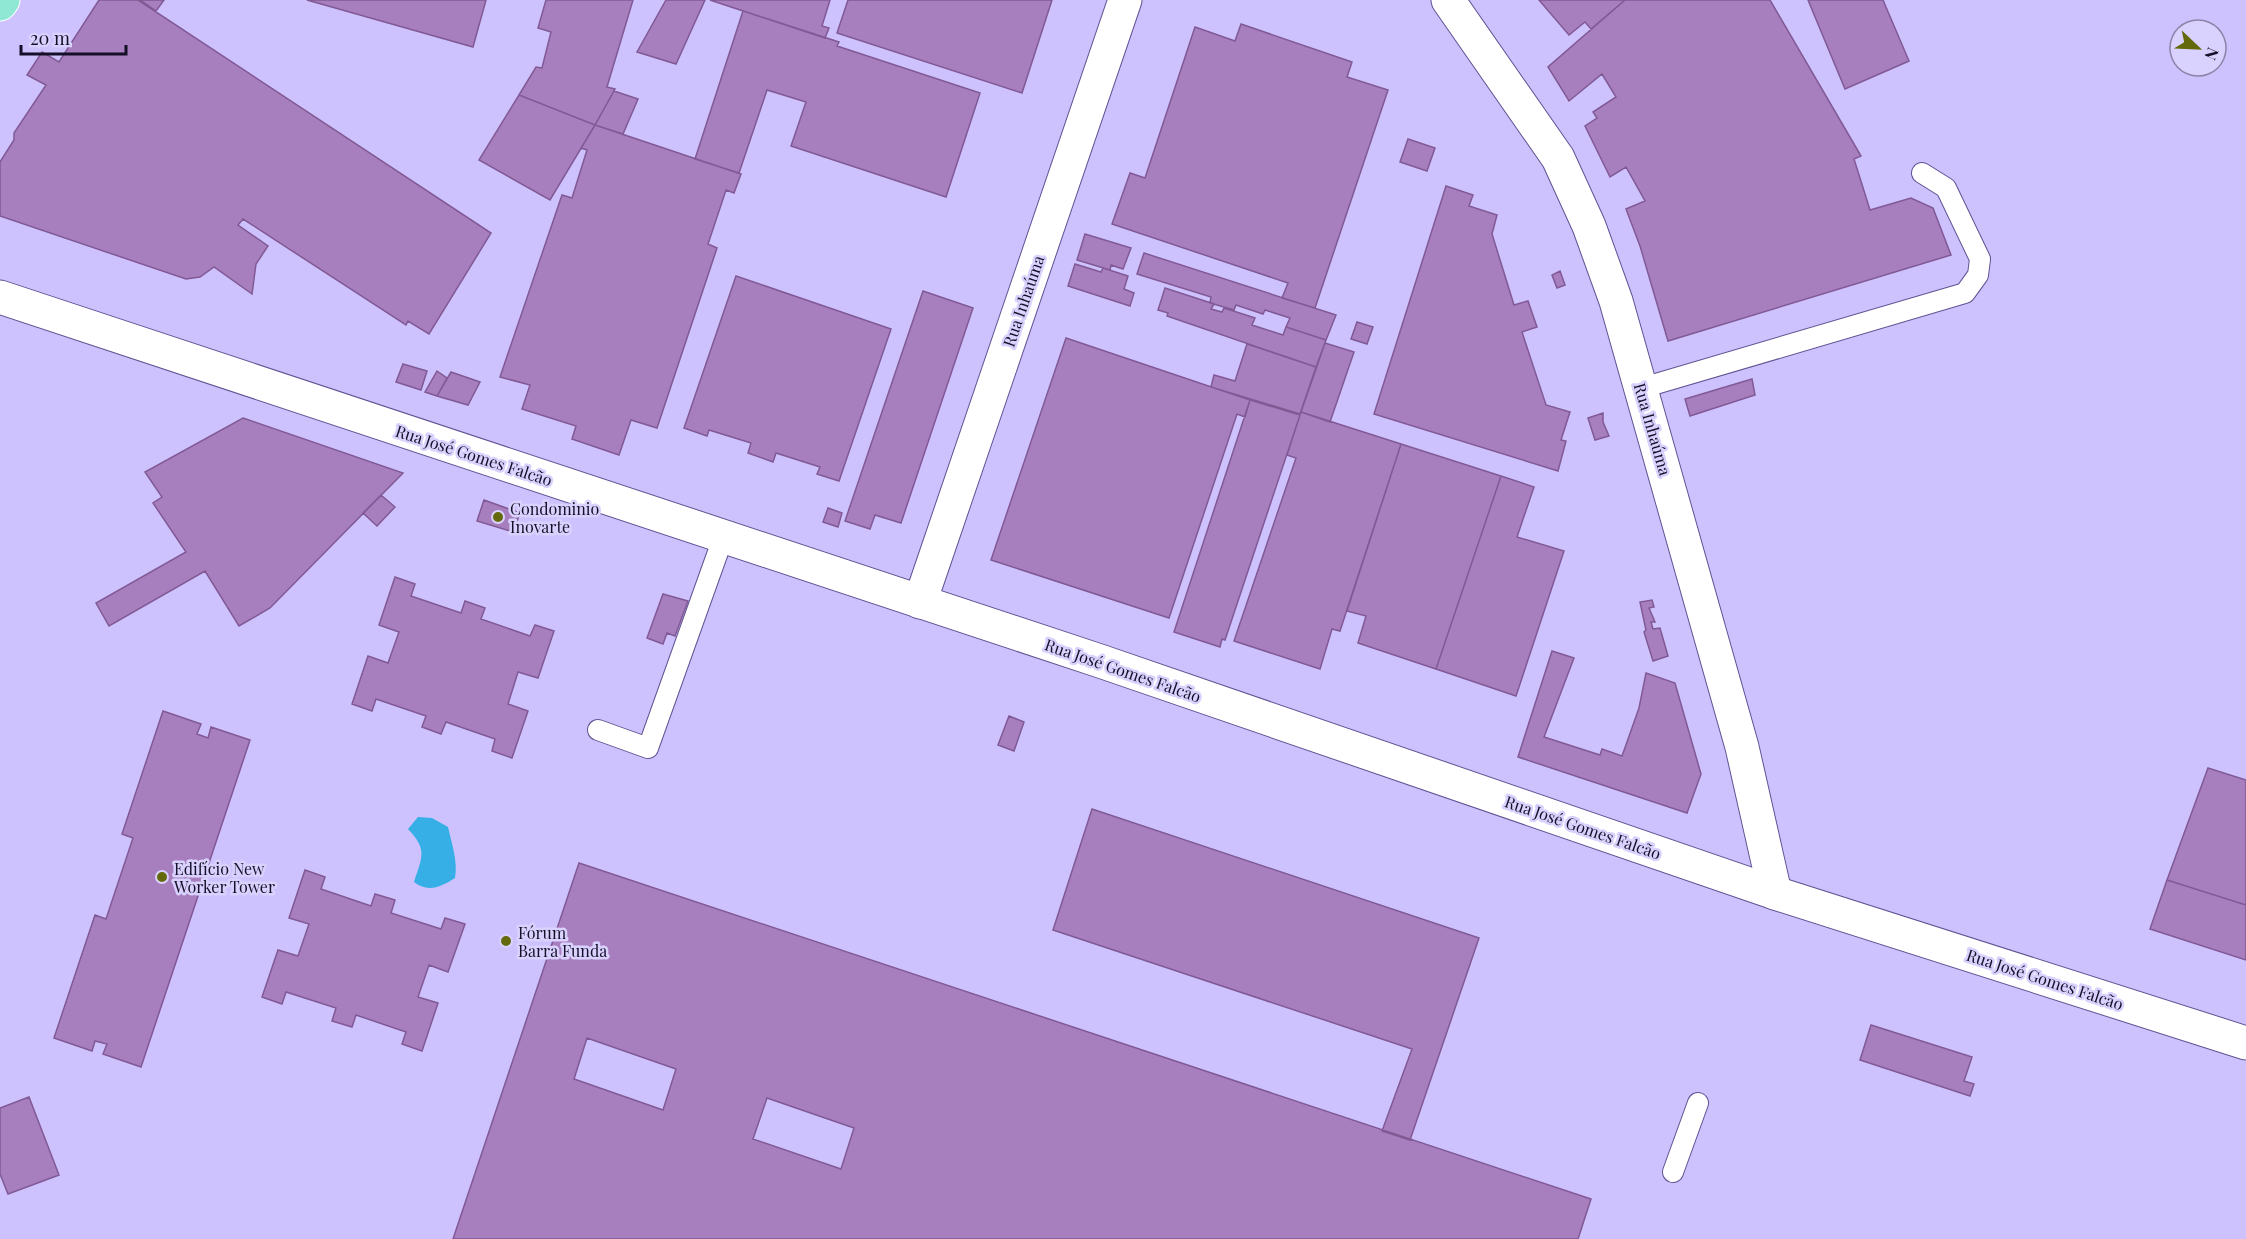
<svg xmlns="http://www.w3.org/2000/svg" width="2246" height="1239" font-family="'Playfair Display',serif">
	<style>
		.water { fill: #36afe6 }
		.building { fill: #a87fbe; stroke: #805995; stroke-width: 1.5; fill-rule: evenodd }
		.lines { fill: none; stroke-linecap: round; stroke-linejoin: round }
		.service-casing { stroke: #615292; stroke-width: 22 }
		.minor-casing { stroke: #615292; stroke-width: 35 }
		.tertiary-casing { stroke: #615292; stroke-width: 35 }
		.primary-casing { stroke: #fff; stroke-width: 35 }
		.service { stroke: #fff; stroke-width: 20 }
		.minor { stroke: #fff; stroke-width: 33 }
		.tertiary { stroke: #fff; stroke-width: 33 }
		.primary { stroke: #8ee8d3; stroke-width: 33 }
		.poi-dot { fill: #646a0b; stroke: #dad2fe; stroke-width: 2 }
		.labels { text-anchor: middle; dominant-baseline: central; stroke-width: 5; stroke-linejoin: round; paint-order: stroke }
		.street-label { font-size: 16px; fill: #160f28; stroke: #dad2fe }
		.poi-label { font-size: 16px; fill: #160f28; stroke: #dad2fe; text-anchor: start }
	</style>
	<rect width="100%" height="100%" fill="#cdc2fd"/>
	<path class="water" d="M 418,817 L 432,818 L 448,827 C 452,845 458,861 455,878 C 441,887 428,893 414,882 C 422,857 428,850 408,829 Z"/>
	<path class="building" d="M 99,0 L 138,0 L 491,233 L 429,334 L 408,321 L 406,325 L 243,219 L 238,225 L 268,246 L 256,264 L 252,294 L 214,267 L 200,277 L 186,279 L 0,216 L 0,162 L 14,140 L 14,133 L 46,85 L 27,75 L 42,52 L 59,62 Z
		M 140,0 L 164,0 L 156,11 Z
		M 307,0 L 486,0 L 473,47 Z
		M 546,0 L 633,0 L 607,87 L 615,89 L 595,125 L 519,95 L 536,67 L 542,68 L 551,32 L 538,28 Z
		M 666,0 L 705,0 L 676,64 L 637,52 Z
		M 710,0 L 830,0 L 822,26 L 829,28 L 825,38 Z
		M 848,0 L 1052,0 L 1022,93 L 837,33 Z
		M 1539,0 L 1625,0 L 1591,29 L 1585,22 L 1569,35 Z
		M 1625,0 L 1770,0 L 1861,156 L 1854,159 L 1870,210 L 1911,198 L 1933,208 L 1951,255 L 1668,341 L 1640,246 L 1626,209 L 1645,201 L 1626,167 L 1610,177 L 1585,126 L 1597,118 L 1593,112 L 1616,97 L 1602,74 L 1569,101 L 1548,67 Z
		M 1808,0 L 1883,0 L 1909,61 L 1845,89 Z
		M 743,11 L 839,42 L 837,46 L 980,93 L 946,197 L 791,146 L 806,102 L 767,90 L 739,173 L 695,159 Z
		M 1241,24 L 1352,62 L 1347,77 L 1388,90 L 1315,308 L 1282,298 L 1288,283 L 1112,224 L 1130,173 L 1145,178 L 1195,27 L 1235,41 Z
		M 614,91 L 638,99 L 623,134 L 595,125 Z
		M 519,95 L 595,125 L 550,200 L 479,160 Z
		M 595,125 L 741,174 L 734,193 L 726,190 L 708,244 L 717,248 L 657,428 L 631,420 L 619,455 L 572,439 L 576,426 L 522,409 L 530,385 L 500,377 L 562,195 L 572,198 L 587,150 L 581,148 Z
		M 1408,139 L 1435,148 L 1427,171 L 1400,162 Z
		M 1446,186 L 1473,195 L 1469,206 L 1497,215 L 1492,234 L 1514,305 L 1528,301 L 1537,327 L 1522,332 L 1546,405 L 1570,412 L 1561,440 L 1566,441 L 1558,471 L 1374,414 Z
		M 1085,234 L 1131,248 L 1123,269 L 1111,265 L 1110,270 L 1077,260 Z
		M 1144,253 L 1336,315 L 1326,340 L 1286,327 L 1290,318 L 1265,310 L 1263,314 L 1236,305 L 1234,310 L 1210,303 L 1211,297 L 1137,274 Z
		M 1075,264 L 1101,272 L 1103,268 L 1128,276 L 1124,289 L 1134,293 L 1130,306 L 1068,286 Z
		M 1560,271 L 1565,285 L 1557,288 L 1552,275 Z
		M 736,276 L 891,329 L 839,481 L 817,474 L 820,467 L 776,453 L 773,462 L 748,453 L 751,443 L 709,430 L 707,436 L 684,428 Z
		M 1165,288 L 1214,304 L 1211,309 L 1222,312 L 1224,308 L 1255,318 L 1252,325 L 1283,335 L 1286,327 L 1326,340 L 1316,367 L 1167,316 L 1168,313 L 1158,310 Z
		M 923,291 L 973,308 L 901,523 L 875,515 L 870,529 L 845,521 Z
		M 1357,322 L 1373,327 L 1367,344 L 1351,339 Z
		M 1066,338 L 1250,400 L 1245,417 L 1237,414 L 1169,618 L 991,560 Z
		M 1325,343 L 1354,352 L 1330,422 L 1301,412 Z
		M 1247,344 L 1316,367 L 1300,414 L 1211,387 L 1214,375 L 1235,381 Z
		M 403,364 L 427,371 L 421,390 L 396,382 Z
		M 437,371 L 447,378 L 437,396 L 425,392 Z
		M 451,372 L 480,382 L 468,405 L 437,396 Z
		M 1752,379 L 1755,395 L 1690,416 L 1685,399 Z
		M 1250,400 L 1300,415 L 1225,640 L 1222,639 L 1220,647 L 1174,632 Z
		M 1301,412 L 1401,444 L 1340,631 L 1332,629 L 1320,669 L 1234,641 L 1296,458 L 1287,455 Z
		M 1603,413 L 1603,422 L 1609,436 L 1595,440 L 1588,418 Z
		M 243,418 L 403,473 L 270,608 L 239,626 L 205,571 L 109,626 L 96,603 L 186,552 L 153,503 L 162,497 L 145,472 Z
		M 1401,444 L 1501,476 L 1436,669 L 1358,643 L 1366,616 L 1347,611 Z
		M 1501,476 L 1534,487 L 1517,537 L 1564,551 L 1516,696 L 1436,669 Z
		M 381,495 L 395,507 L 377,526 L 363,513 Z
		M 484,500 L 520,513 L 513,532 L 477,521 Z
		M 828,508 L 842,513 L 838,527 L 823,522 Z
		M 395,577 L 415,584 L 411,596 L 461,613 L 465,601 L 485,608 L 481,619 L 530,636 L 535,625 L 554,631 L 538,678 L 518,672 L 508,704 L 528,711 L 512,758 L 492,751 L 495,739 L 446,722 L 441,734 L 422,727 L 426,716 L 376,699 L 372,711 L 352,704 L 368,656 L 388,663 L 399,632 L 379,625 Z
		M 663,594 L 688,601 L 675,636 L 667,633 L 663,644 L 647,638 Z
		M 1652,600 L 1654,607 L 1649,608 L 1655,622 L 1651,622 L 1653,629 L 1660,628 L 1668,656 L 1653,661 L 1644,632 L 1646,630 L 1640,602 Z
		M 1552,651 L 1574,658 L 1544,737 L 1600,755 L 1602,749 L 1622,756 L 1639,708 L 1646,673 L 1675,683 L 1701,774 L 1687,813 L 1518,757 Z
		M 163,711 L 201,724 L 197,734 L 208,738 L 211,727 L 250,740 L 141,1067 L 103,1054 L 107,1044 L 95,1041 L 92,1051 L 54,1038 L 95,915 L 106,919 L 133,838 L 122,834 Z
		M 1009,716 L 1024,722 L 1014,751 L 998,745 Z
		M 2208,768 L 2246,780 L 2246,905 L 2167,880 Z
		M 1092,809 L 1479,938 L 1410,1140 L 1382,1131 L 1412,1049 L 1053,930 Z
		M 579,863 L 1591,1199 L 1578,1239 L 453,1239 ZM 587,1038 L 676,1069 L 663,1110 L 574,1079 ZM 767,1098 L 854,1128 L 841,1169 L 753,1139 Z
		M 305,870 L 325,877 L 321,889 L 371,906 L 375,894 L 395,900 L 391,913 L 441,929 L 445,918 L 465,924 L 448,972 L 429,965 L 418,997 L 438,1003 L 422,1051 L 402,1044 L 406,1032 L 356,1015 L 352,1027 L 332,1021 L 336,1008 L 286,992 L 282,1004 L 262,997 L 278,950 L 298,956 L 309,924 L 289,918 Z
		M 2167,880 L 2246,905 L 2246,960 L 2150,929 Z
		M 1871,1025 L 1972,1057 L 1964,1081 L 1974,1084 L 1970,1096 L 1860,1060 Z
		M 29,1097 L 59,1175 L 8,1194 L 0,1174 L 0,1108 Z"/>
	<g class="lines">
		<defs>
			<path id="service" d="M 1642,388 L 1965,293 L 1978,275 L 1980,259 L 1946,188 L 1922,173
				M 598,730 L 648,748 L 723,538
				M 1673,1172 L 1698,1103"/>
			<path id="minor" d="M 1448,0 L 1558,158 L 1589,226 L 1616,301 L 1742,747 L 1775,893
				M 920,602 L 1125,0"/>
			<path id="tertiary" d="M 0,297 L 1100,661 L 1775,893 L 2246,1043"/>
			<path id="primary" d="M 0,4 L 3,0"/>
		</defs>
		<use href="#service" class="service-casing"/>
		<use href="#minor" class="minor-casing"/>
		<use href="#tertiary" class="tertiary-casing"/>
		<use href="#primary" class="primary-casing"/>
		<use href="#service" class="service"/>
		<use href="#minor" class="minor"/>
		<use href="#tertiary" class="tertiary"/>
		<use href="#primary" class="primary"/>
	</g>
	<g class="poi-dot">
		<circle cx="498" cy="517" r="6"/>
		<circle cx="162" cy="877" r="6"/>
		<circle cx="506" cy="941" r="6"/>
	</g>
	<g class="labels">
		<g class="street-label">
			<text transform="translate(1023 301) rotate(-71)">Rua Inhaúma</text>
			<text transform="translate(1653 429) rotate(74)">Rua Inhaúma</text>
			<text transform="translate(474 455) rotate(18)">Rua José Gomes Falcão</text>
			<text transform="translate(1123 670) rotate(19)">Rua José Gomes Falcão</text>
			<text transform="translate(1583 827) rotate(19)">Rua José Gomes Falcão</text>
			<text transform="translate(2045 979) rotate(18)">Rua José Gomes Falcão</text>
		</g>
		<g class="poi-label">
			<text x="510" y="508">Condominio<tspan x="510" dy="18">Inovarte</tspan></text>
			<text x="174" y="868">Edifício New<tspan x="174" dy="18">Worker Tower</tspan></text>
			<text x="518" y="932">Fórum<tspan x="518" dy="18">Barra Funda</tspan></text>
		</g>
	</g>
	<g transform="translate(2198 48) rotate(113)"><circle r="28" fill="#dad2fe" stroke="#8c84a8" stroke-width="1.5"/>
	<path d="M0-4.5L10 22L0 15L-10 22Z" fill="#646a0b"/>
	<text y="-9" font-size="16" font-weight="bold" text-anchor="middle" fill="#160f28">N</text>
	</g>
	<path d="M21 45v9h105v-9" fill="none" stroke="#160f28" stroke-width="3"/>
	<text x="30" y="45" font-size="18" fill="#160f28" stroke="#dad2fe" stroke-width="4.5" paint-order="stroke">20 m</text>
</svg>
